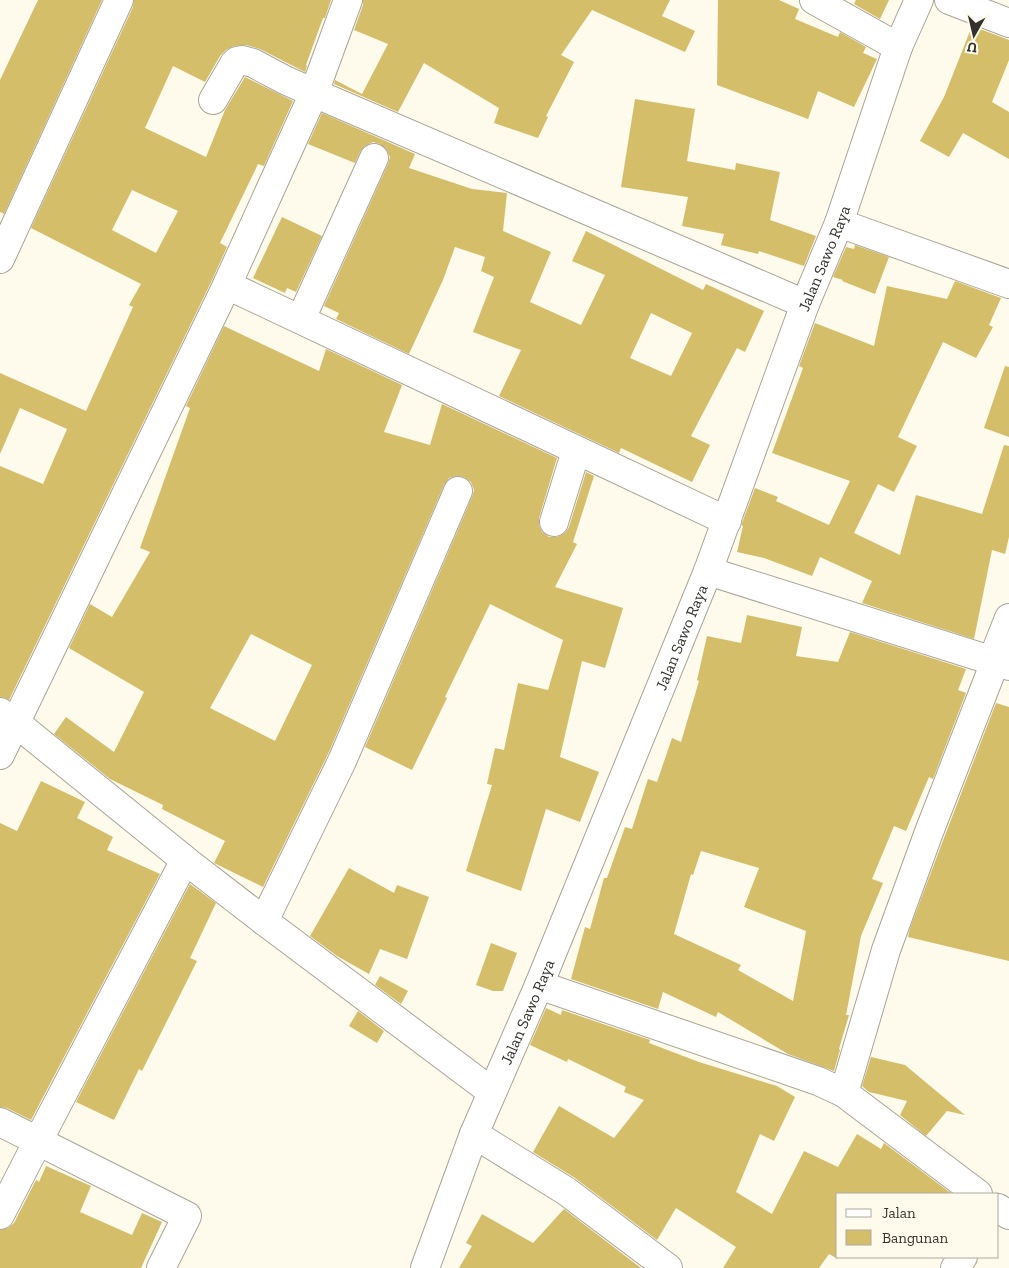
<svg xmlns="http://www.w3.org/2000/svg" width="1009" height="1268" font-family="'Zilla Slab',serif">
	<style>
		.building { fill: #d5be69; fill-rule: evenodd }
		.lines { fill: none; stroke-linecap: round; stroke-linejoin: round }
		.minor-casing { stroke: #a8a497; stroke-width: 30 }
		.minor { stroke: #fff; stroke-width: 28 }
		.labels { text-anchor: middle; dominant-baseline: central; stroke-width: 5; stroke-linejoin: round; paint-order: stroke }
		.street-label { font-size: 16px; fill: #33312c; stroke: #fefaec }
	</style>
	<rect width="100%" height="100%" fill="#fefaec"/>
	<path class="building" d="M 38,0 L 102,0 L 4,214 L 0,212 L 0,80 Z
		M 134,0 L 331,0 L 325,18 L 323,18 L 306,65 L 307,66 L 305,72 L 260,49 L 246,45 L 234,46 L 226,50 L 220,56 L 205,82 L 173,66 L 145,128 L 206,157 L 225,110 L 245,77 L 293,101 L 264,166 L 258,164 L 220,243 L 227,247 L 213,278 L 9,700 L 0,697 L 0,466 L 43,484 L 67,429 L 20,408 L 0,454 L 0,373 L 86,411 L 133,307 L 129,305 L 141,284 L 31,228 L 133,7 ZM 132,190 L 178,211 L 156,253 L 112,230 Z
		M 363,0 L 670,0 L 662,16 L 695,31 L 685,52 L 592,10 L 561,55 L 574,62 L 546,116 L 548,117 L 538,138 L 494,123 L 499,108 L 424,63 L 398,112 L 334,84 L 335,80 L 362,94 L 388,44 L 354,30 L 363,5 Z
		M 718,0 L 779,0 L 799,9 L 795,19 L 838,37 L 840,32 L 866,47 L 863,53 L 877,59 L 854,107 L 818,91 L 808,119 L 717,85 Z
		M 856,0 L 889,0 L 880,19 L 854,4 Z
		M 972,26 L 1009,40 L 1009,60 L 992,102 L 1009,112 L 1009,159 L 963,133 L 949,157 L 920,141 L 944,97 Z
		M 635,99 L 695,109 L 687,161 L 735,170 L 736,163 L 780,172 L 770,220 L 816,236 L 804,266 L 759,251 L 758,254 L 721,245 L 724,234 L 682,226 L 688,197 L 621,187 Z
		M 322,113 L 415,154 L 409,168 L 472,189 L 507,193 L 503,231 L 551,252 L 530,302 L 581,325 L 605,275 L 572,261 L 586,231 L 703,290 L 706,284 L 764,311 L 745,352 L 737,348 L 691,436 L 710,445 L 692,482 L 621,448 L 619,453 L 499,396 L 521,350 L 473,332 L 494,277 L 481,271 L 485,257 L 455,247 L 443,280 L 409,354 L 336,319 L 339,313 L 324,306 L 388,164 L 390,157 L 386,149 L 380,144 L 373,142 L 365,146 L 360,152 L 355,163 L 308,144 ZM 651,313 L 692,333 L 671,376 L 630,358 Z
		M 282,217 L 322,236 L 296,292 L 287,288 L 285,293 L 253,278 Z
		M 855,245 L 889,257 L 875,294 L 842,281 L 843,280 L 833,277 L 846,247 L 854,249 Z
		M 955,281 L 1001,298 L 989,325 L 993,327 L 976,358 L 943,342 L 898,437 L 917,446 L 894,492 L 878,484 L 854,533 L 900,555 L 916,495 L 982,514 L 1004,445 L 1009,446 L 1009,537 L 1005,554 L 992,550 L 974,639 L 862,603 L 872,581 L 820,557 L 812,576 L 764,558 L 737,552 L 743,526 L 742,526 L 742,523 L 755,488 L 778,497 L 776,501 L 829,525 L 850,481 L 772,453 L 803,368 L 799,366 L 815,323 L 874,346 L 887,286 L 947,299 Z
		M 224,326 L 319,371 L 326,349 L 402,385 L 384,432 L 430,445 L 442,404 L 557,458 L 539,518 L 539,525 L 542,532 L 549,537 L 557,537 L 565,533 L 569,527 L 586,472 L 594,476 L 573,542 L 577,544 L 555,587 L 623,608 L 605,668 L 582,661 L 560,757 L 599,772 L 580,822 L 546,809 L 521,891 L 466,871 L 492,785 L 487,784 L 495,748 L 504,750 L 518,683 L 548,690 L 563,640 L 490,604 L 445,697 L 447,698 L 412,770 L 365,747 L 472,497 L 474,490 L 471,482 L 464,477 L 456,476 L 449,478 L 444,485 L 328,754 L 263,887 L 214,863 L 225,841 L 162,809 L 163,805 L 110,779 L 54,734 L 66,717 L 114,752 L 144,692 L 69,648 L 90,604 L 112,617 L 150,552 L 140,548 L 190,408 L 186,406 ZM 251,634 L 312,665 L 275,741 L 210,708 Z
		M 1005,366 L 1009,367 L 1009,437 L 984,428 Z
		M 747,615 L 802,627 L 796,656 L 838,662 L 850,632 L 966,669 L 958,690 L 966,693 L 933,779 L 929,777 L 906,831 L 894,826 L 872,879 L 883,883 L 861,936 L 846,1015 L 849,1015 L 839,1049 L 840,1050 L 834,1071 L 788,1054 L 718,1012 L 716,1017 L 663,992 L 658,1009 L 571,979 L 585,927 L 590,929 L 604,878 L 607,878 L 625,827 L 632,829 L 648,779 L 657,782 L 672,738 L 681,742 L 699,681 L 697,680 L 707,636 L 741,643 ZM 701,851 L 759,868 L 744,907 L 806,931 L 793,1001 L 738,970 L 741,965 L 674,934 L 691,874 L 693,875 Z
		M 996,703 L 1009,707 L 1009,961 L 908,937 L 910,928 L 944,838 Z
		M 41,781 L 85,802 L 77,818 L 113,837 L 107,850 L 160,874 L 31,1120 L 7,1108 L 0,1107 L 0,823 L 17,831 Z
		M 349,868 L 394,893 L 397,885 L 429,897 L 407,959 L 380,949 L 369,974 L 337,956 L 310,936 Z
		M 190,884 L 216,903 L 190,958 L 197,961 L 142,1071 L 139,1069 L 114,1120 L 76,1102 Z
		M 491,943 L 517,953 L 503,991 L 493,991 L 476,985 Z
		M 380,976 L 408,991 L 401,1004 L 375,985 Z
		M 546,1008 L 561,1015 L 562,1010 L 650,1040 L 649,1043 L 699,1062 L 777,1086 L 795,1097 L 774,1141 L 760,1134 L 736,1192 L 772,1214 L 804,1151 L 838,1167 L 857,1134 L 881,1149 L 884,1143 L 952,1194 L 838,1194 L 838,1259 L 829,1254 L 819,1268 L 723,1268 L 736,1247 L 676,1208 L 657,1240 L 575,1178 L 533,1152 L 559,1106 L 614,1138 L 644,1100 L 624,1092 L 626,1087 L 568,1059 L 567,1062 L 530,1045 Z
		M 358,1011 L 384,1031 L 377,1043 L 349,1026 Z
		M 871,1057 L 905,1065 L 965,1115 L 947,1111 L 926,1136 L 900,1115 L 907,1101 L 869,1092 L 862,1086 Z
		M 46,1166 L 91,1186 L 80,1212 L 132,1235 L 142,1213 L 162,1222 L 141,1268 L 0,1268 L 0,1230 L 8,1228 L 14,1223 L 36,1180 L 39,1182 Z
		M 564,1209 L 641,1268 L 459,1268 L 472,1246 L 466,1243 L 482,1214 L 533,1243 Z"/>
	<g class="lines">
		<defs>
			<g id="minor">
				<path d="M 814,0 L 898,47"/>
				<path d="M 949,0 L 1009,23"/>
				<path d="M 213,100 L 234,64 L 237,61 L 242,60 L 253,63 L 285,80 L 314,93 L 805,304"/>
				<path d="M 839,223 L 1009,284"/>
				<path d="M 0,259 L 119,0"/>
				<path d="M 227,285 L 727,521"/>
				<path d="M 301,319 L 374,158"/>
				<path d="M 554,522 L 576,451"/>
				<path d="M 708,571 L 1009,666"/>
				<path d="M 992,661 L 1009,618"/>
				<path d="M 0,712 L 16,723 L 185,860 L 264,921 L 492,1092"/>
				<path d="M 0,755 L 227,285 L 314,93 L 348,0"/>
				<path d="M 264,921 L 342,761 L 458,491"/>
				<path d="M 539,985 L 818,1081 L 844,1093 L 978,1194"/>
				<path d="M 844,1093 L 886,950 L 929,832 L 995,662"/>
				<path d="M 0,1122 L 187,1216 L 161,1268"/>
				<path d="M 474,1134 L 566,1191 L 668,1268"/>
				<path d="M 998,1208 L 1009,1215"/>
				<path d="M 0,1215 L 38,1141 L 185,860"/>
				<path id="s1" d="M 425,1268 L 474,1134 L 539,985 L 708,571 L 805,304 L 839,223 L 898,47 L 919,0"/>
				<path d="M 955,1268 L 963,1257"/>
			</g>
		</defs>
		<use href="#minor" class="minor-casing"/>
		<use href="#minor" class="minor"/>
	</g>
	<g class="labels">
		<g class="street-label">
			<text stroke="none"><textPath href="#s1" startOffset="1086">Jalan Sawo Raya</textPath></text>
			<text stroke="none"><textPath href="#s1" startOffset="681">Jalan Sawo Raya</textPath></text>
			<text stroke="none"><textPath href="#s1" startOffset="276">Jalan Sawo Raya</textPath></text>
		</g>
	</g>
	<rect x="836" y="1193" width="162" height="65" fill="#fefaec" stroke="#adaa9f"/>
	<rect x="846" y="1209" width="25" height="8" fill="#ffffff" stroke="#adaa9f"/>
	<text x="882" y="1218" font-size="15" fill="#33312c">Jalan</text>
	<rect x="846" y="1230" width="25" height="15" fill="#d5be69" stroke="#adaa9f"/>
	<text x="882" y="1243" font-size="15" fill="#33312c">Bangunan</text>
	<g transform="translate(974 35) rotate(188)" stroke="#fefaec" stroke-width="4" paint-order="stroke">
	<path d="M0-4L9 19L0 12L-9 19Z" fill="#33312c"/>
	<text y="-8" font-size="14" font-weight="bold" text-anchor="middle" fill="#33312c">U</text>
	</g>
</svg>
